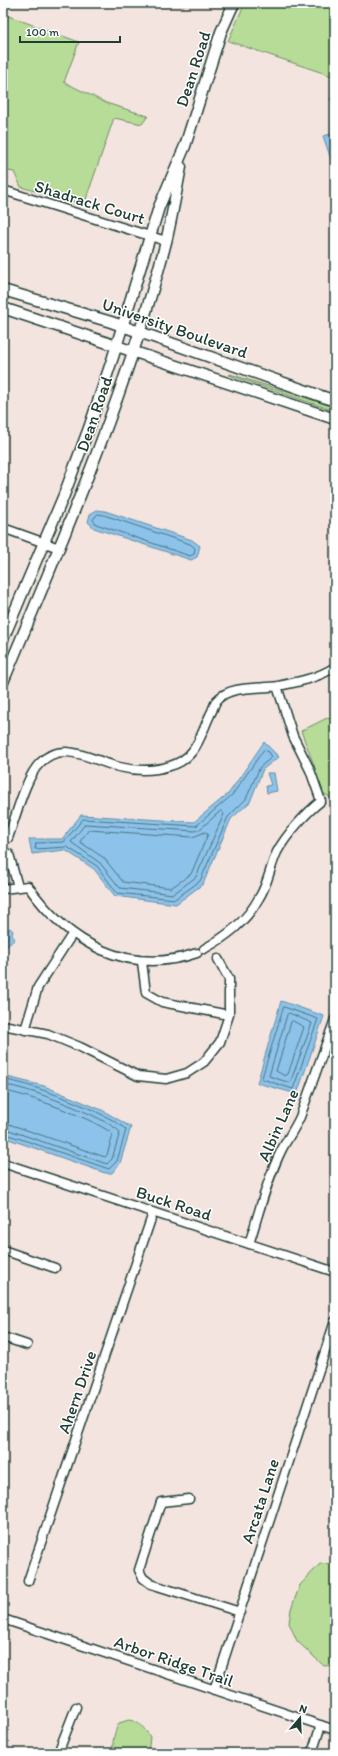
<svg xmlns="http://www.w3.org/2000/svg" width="338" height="1756" font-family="Itim,sans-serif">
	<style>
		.green { fill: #b7dc97; stroke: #6b8c66 }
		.water { fill: #8dc3eb; stroke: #618da2 }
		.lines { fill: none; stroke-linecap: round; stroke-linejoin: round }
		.shore { stroke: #4b737d; stroke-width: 1 }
		.stream { stroke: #618da2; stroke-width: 2 }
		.minor-casing { stroke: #1f3d34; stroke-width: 11 }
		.major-casing { stroke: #1f3d34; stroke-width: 13 }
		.minor { stroke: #fff; stroke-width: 8 }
		.major { stroke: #fff; stroke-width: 10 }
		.labels { text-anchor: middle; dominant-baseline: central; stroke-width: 3; stroke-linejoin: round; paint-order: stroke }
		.street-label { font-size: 17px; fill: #1f3d34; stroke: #fff }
	</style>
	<rect width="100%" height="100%" fill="#f4e4df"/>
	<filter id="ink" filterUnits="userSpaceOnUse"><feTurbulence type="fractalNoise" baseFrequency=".025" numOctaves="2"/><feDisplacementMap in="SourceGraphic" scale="8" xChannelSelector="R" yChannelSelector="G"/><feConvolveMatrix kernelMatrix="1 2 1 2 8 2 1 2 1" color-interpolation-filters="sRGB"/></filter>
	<g filter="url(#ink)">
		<path class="green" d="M 245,3 L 331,3 L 335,26 L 335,77 L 228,41 Z
			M 3,14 L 79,42 L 64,82 L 106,103 L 148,116 L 142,124 L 114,118 L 84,205 L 21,187 L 14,172 L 3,170 Z
			M 230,374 L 335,407 L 335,411 L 229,375 Z
			M 327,718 L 335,720 L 335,800 L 319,791 L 314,765 L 301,731 Z
			M 335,1563 L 335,1665 L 324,1666 L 297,1641 L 289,1623 L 291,1609 L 300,1585 L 320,1564 Z
			M 129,1720 C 140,1722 144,1728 150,1737 L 148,1753 L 113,1753 C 112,1742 114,1733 119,1723 Z"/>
		<path class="water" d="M 335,133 L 335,162 L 331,159 L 323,136 Z
			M 97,510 L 105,511 L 192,540 L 200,546 L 197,557 L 191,560 L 94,528 L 88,522 L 90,514 Z
			M 264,742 L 279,757 L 263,769 L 250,802 L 231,819 L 203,884 L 176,904 L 115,896 L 94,869 L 65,850 L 32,854 L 29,839 L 62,839 L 81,815 L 194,822 L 229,793 Z
			M 267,773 L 274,773 L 277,791 L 267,793 L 266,786 L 271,785 Z
			M 10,928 L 13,931 L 12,935 L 15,939 L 5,948 L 3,946 L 3,942 L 8,937 L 8,929 Z
			M 281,1001 L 324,1016 L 297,1094 L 257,1083 Z
			M 3,1076 L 44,1086 L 102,1110 L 131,1127 L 120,1163 L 112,1173 L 105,1173 L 3,1137 Z"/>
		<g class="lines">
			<path class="shore" d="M 98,514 L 104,515 L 190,544 L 195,548 L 194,554 L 190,556 L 96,524 L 93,520 Z
				M 264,750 L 269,752 L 272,757 L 260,767 L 246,799 L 228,817 L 200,881 L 175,899 L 117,893 L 97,866 L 67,847 L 35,849 L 36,843 L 64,842 L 83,819 L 196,826 L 232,795 Z
				M 221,811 L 224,814 L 196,877 L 173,894 L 120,888 L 100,863 L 71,842 L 85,824 L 195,831 L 200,829 Z
				M 89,830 L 193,837 L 205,832 L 208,834 L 191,874 L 171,888 L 123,882 L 104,858 L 80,842 Z
				M 284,1007 L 318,1019 L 293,1089 L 262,1079 Z
				M 289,1013 L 312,1023 L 290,1083 L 269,1076 L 287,1015 Z
				M 293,1021 L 304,1027 L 288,1074 L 285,1076 L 276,1071 L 291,1022 Z
				M 3,1080 C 24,1080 114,1115 126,1130 L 117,1161 L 109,1169 L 3,1133
				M 3,1085 C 23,1085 108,1118 120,1132 L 112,1159 L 107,1164 L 3,1128
				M 3,1091 C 21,1092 103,1122 113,1135 L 107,1155 L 105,1157 L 3,1122"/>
			<path class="stream" d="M 335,94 L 331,99 L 335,104
				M 334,135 L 332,128 L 335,120"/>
			<defs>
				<path id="minor" d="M 6,191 L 166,241
					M 3,528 L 59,548
					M 8,838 C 15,819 26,776 40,763 C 63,739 93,761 119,767 C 135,771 154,771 170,766 C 198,758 200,734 212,711 C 213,708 215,703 217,700 C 231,685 259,689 278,686 C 298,682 318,678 335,667
					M 9,854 L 18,887
					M 3,889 L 28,886 C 68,943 128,977 197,953
					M 204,949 C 227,936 246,922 259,898 C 268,884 270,867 277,852 C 286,835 306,813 321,801 L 310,770 L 293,736 L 277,686
					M 142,962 L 146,993 L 162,1002 L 229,1015
					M 3,1025 L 48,1034 L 80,1047 L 138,1076 L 166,1079 L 187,1073 L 204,1062 L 220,1042 L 229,1015 L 229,979 L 218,959
					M 25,1030 L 38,987 L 73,933
					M 3,1163 L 335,1272
					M 249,1244 C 259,1213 267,1179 282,1149 C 288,1138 295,1128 300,1117 L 335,1019
					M 3,1250 L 55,1268
					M 3,1337 L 27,1345
					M 189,1499 L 161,1502 L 139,1570 L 143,1578 L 151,1584 L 240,1612
					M 28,1581 L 153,1213
					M 3,1619 L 335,1730
					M 214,1690 L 335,1321
					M 58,1753 L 76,1707
					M 312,1753 L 321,1725"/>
				<path id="major" d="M 3,290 L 111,322 L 335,401
					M 3,308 L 335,419
					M 3,639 L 64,495 L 89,428 L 113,357 L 159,207 L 185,146 L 221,32 L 234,3
					M 3,682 C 64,537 126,394 166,242 C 172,217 176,192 181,167"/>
			</defs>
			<use href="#minor" class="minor-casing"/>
			<use href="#major" class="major-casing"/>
			<use href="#minor" class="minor"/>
			<use href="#major" class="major"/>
		</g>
	</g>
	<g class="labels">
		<g class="street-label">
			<text transform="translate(193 69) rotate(-72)">Dean Road</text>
			<text transform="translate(90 202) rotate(17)">Shadrack Court</text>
			<text transform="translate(175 328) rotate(19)">University Boulevard</text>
			<text transform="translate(94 414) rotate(-71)">Dean Road</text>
			<text transform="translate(278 1125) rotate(-66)">Albin Lane</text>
			<text transform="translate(174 1203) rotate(18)">Buck Road</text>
			<text transform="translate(77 1392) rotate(-71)">Ahern Drive</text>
			<text transform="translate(260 1501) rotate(-72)">Arcata Lane</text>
			<text transform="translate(174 1661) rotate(19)">Arbor Ridge Trail</text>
		</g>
	</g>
	<rect width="338" height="1756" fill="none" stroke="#fff" stroke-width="16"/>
	<rect x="8" y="8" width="322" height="1740" fill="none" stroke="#1f3d34" stroke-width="1.5" filter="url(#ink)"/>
	<g transform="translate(300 1718) rotate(19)" stroke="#ffffff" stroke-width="3" paint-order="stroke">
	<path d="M0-3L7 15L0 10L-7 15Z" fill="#1f3d34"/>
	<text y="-6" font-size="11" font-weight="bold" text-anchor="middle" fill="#1f3d34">N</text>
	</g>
	<path d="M20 36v6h100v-6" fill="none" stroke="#1f3d34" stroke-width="2"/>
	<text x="26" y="36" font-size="12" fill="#1f3d34" stroke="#ffffff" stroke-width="3" paint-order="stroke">100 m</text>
</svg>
